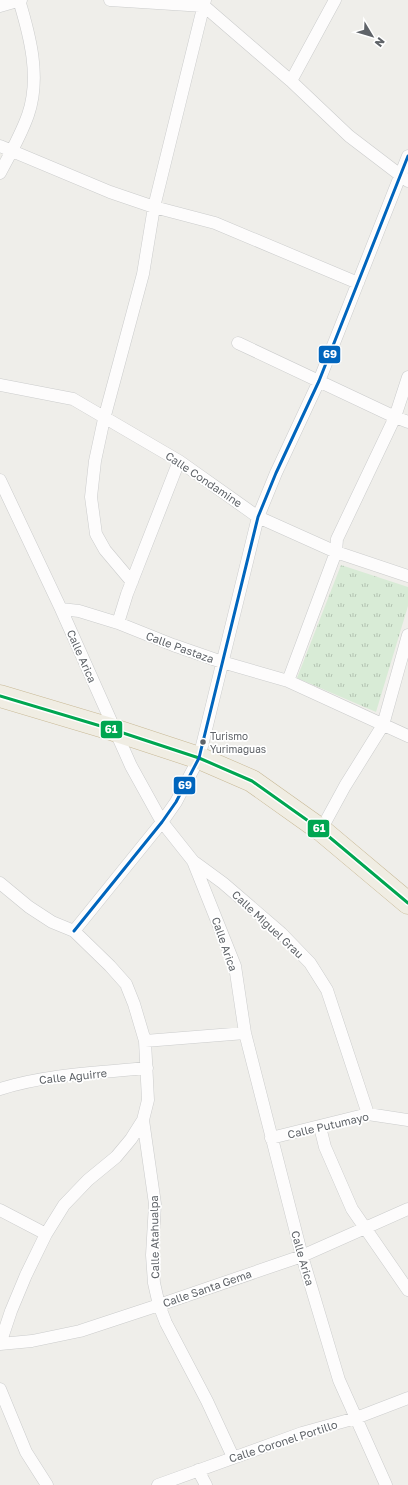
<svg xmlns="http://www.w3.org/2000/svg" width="408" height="1485" font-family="'Golos Text',sans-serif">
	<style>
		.park { fill: url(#park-tufts) }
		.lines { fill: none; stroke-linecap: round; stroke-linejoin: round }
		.street-casing { stroke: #cbcccc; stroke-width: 13 }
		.highway-casing { stroke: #c8b996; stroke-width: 23 }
		.street { stroke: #fdfcfc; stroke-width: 12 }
		.highway { stroke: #f0ede3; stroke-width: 22 }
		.bus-1-casing { stroke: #fff; stroke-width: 6 }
		.bus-2-casing { stroke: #fff; stroke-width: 6 }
		.bus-1 { stroke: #00a651; stroke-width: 3 }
		.bus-2 { stroke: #0065bd; stroke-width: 3 }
		.bus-dot { fill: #5f6368; stroke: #fff; stroke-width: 1.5 }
		.labels { text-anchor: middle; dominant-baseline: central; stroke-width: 3.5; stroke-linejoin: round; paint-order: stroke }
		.bus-label { font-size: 10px; fill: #5f6368; stroke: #fff; text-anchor: start }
		.street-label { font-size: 11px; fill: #5f6368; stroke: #fff }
		.line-badge { stroke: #fff; stroke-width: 1.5 }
		.badge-label { font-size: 11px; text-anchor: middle; font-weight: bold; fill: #fff }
	</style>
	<defs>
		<pattern id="park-tufts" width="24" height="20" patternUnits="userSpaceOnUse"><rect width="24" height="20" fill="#d8ebd6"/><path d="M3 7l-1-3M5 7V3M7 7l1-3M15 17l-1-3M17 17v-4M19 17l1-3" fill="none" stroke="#b2c2b1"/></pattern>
	</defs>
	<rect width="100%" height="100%" fill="#efeeea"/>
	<path class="park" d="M 341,565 L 408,587 L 408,606 L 376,712 L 297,678 Z"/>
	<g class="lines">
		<defs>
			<path id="street" d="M 110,0 L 204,6 L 291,81 L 349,136 L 408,181
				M 0,6 L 21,0
				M 291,81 L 335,0
				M 0,146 L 110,192 L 154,207 L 215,223 L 358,283
				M 0,173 C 10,154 21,135 28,115 C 41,78 30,36 19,0
				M 238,343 L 395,417 L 408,422
				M 0,385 L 73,399 L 179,461 L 258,517 L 336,552 L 408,576
				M 0,480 L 61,609 L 131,766 L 162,822 L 193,861 L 235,966 L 245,1033 L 302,1256 L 339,1380 L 386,1485
				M 132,582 L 105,550 L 96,534 L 91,497 L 95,461 L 104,419 L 143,274 L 154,207 L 205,0
				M 61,609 L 79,611 L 118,623 L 173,645 L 222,662 L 288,681 L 408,736
				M 118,623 L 127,594 L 179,461
				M 288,681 L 336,552 L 337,539 L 395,417 L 408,377
				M 321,830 L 345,786 L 383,725 L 408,635
				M 193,861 L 223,883 L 281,933 L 310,963 L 327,990 L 368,1114
				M 0,883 L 29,907 L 52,922 L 74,931 L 110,966 L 126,984 L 134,1004 L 145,1041 L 148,1100 L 143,1120 L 131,1139 L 116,1157 L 88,1180 L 64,1205 L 46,1234 L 26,1275 L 11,1311 L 0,1344
				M 74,931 L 162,822 L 176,802 L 199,758 L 258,517 L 276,473 L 319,381 L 408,156
				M 145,1041 L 245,1033
				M 0,1089 C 47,1074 98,1073 147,1068
				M 143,1120 L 155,1204 L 152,1255 L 154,1283 L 159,1305 L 166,1323 L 207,1401 L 233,1457
				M 320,1127 L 325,1147 L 352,1209 L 408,1290
				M 271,1138 L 368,1114 L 408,1120
				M 0,1210 L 46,1234
				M 0,1344 L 32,1341 L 80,1331 L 159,1305 L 302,1256 L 408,1209
				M 0,1389 L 26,1452 L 47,1485
				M 198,1470 L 206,1485
				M 158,1485 L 302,1433 L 356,1418 L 408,1398"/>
			<path id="highway" d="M 0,696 L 114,730 L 199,758 L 252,781 L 321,830 L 408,903"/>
		</defs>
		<use href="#street" class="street-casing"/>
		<use href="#highway" class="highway-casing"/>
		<use href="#street" class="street"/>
		<use href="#highway" class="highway"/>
		<defs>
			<path id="bus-1" d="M 0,696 L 114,730 L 199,758 L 252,781 L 321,830 L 408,903"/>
			<path id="bus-2" d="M 74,931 L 162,822 L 176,802 L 199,758 L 258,517 L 276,473 L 319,381 L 408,156"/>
		</defs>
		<use href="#bus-1" class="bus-1-casing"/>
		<use href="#bus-2" class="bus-2-casing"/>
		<use href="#bus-1" class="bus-1"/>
		<use href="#bus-2" class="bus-2"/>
	</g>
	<circle class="bus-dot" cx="203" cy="742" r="3.5"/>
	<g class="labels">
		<g class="bus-label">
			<text x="210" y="736">Turismo<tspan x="210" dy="13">Yurimaguas</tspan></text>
		</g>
		<g class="street-label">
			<text transform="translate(204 479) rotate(34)">Calle Condamine</text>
			<text transform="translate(180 647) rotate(20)">Calle Pastaza</text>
			<text transform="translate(82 656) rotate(66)">Calle Arica</text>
			<text transform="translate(268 924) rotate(43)">Calle Miguel Grau</text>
			<text transform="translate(225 944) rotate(71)">Calle Arica</text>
			<text transform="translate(73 1076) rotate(-6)">Calle Aguirre</text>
			<text transform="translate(328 1125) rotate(-13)">Calle Putumayo</text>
			<text transform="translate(154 1237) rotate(-91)">Calle Atahualpa</text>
			<text transform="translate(303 1258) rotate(74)">Calle Arica</text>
			<text transform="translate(207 1288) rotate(-19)">Calle Santa Gema</text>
			<text transform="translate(283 1441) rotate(-18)">Calle Coronel Portillo</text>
		</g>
	</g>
	<g class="line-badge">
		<rect x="318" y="345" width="23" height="19" rx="4" fill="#0065bd"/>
		<rect x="100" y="720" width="23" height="19" rx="4" fill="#00a651"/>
		<rect x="173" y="776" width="23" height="19" rx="4" fill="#0065bd"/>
		<rect x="307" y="819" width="23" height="19" rx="4" fill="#00a651"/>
	</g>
	<g class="badge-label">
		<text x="330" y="358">69</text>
		<text x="111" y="733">61</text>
		<text x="185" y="789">69</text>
		<text x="319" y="832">61</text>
	</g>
	<g transform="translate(372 36) rotate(128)" stroke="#ffffff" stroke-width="3" paint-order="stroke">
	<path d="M0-3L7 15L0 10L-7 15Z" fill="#5f6368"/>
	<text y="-6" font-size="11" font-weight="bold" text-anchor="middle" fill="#5f6368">N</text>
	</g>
</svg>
